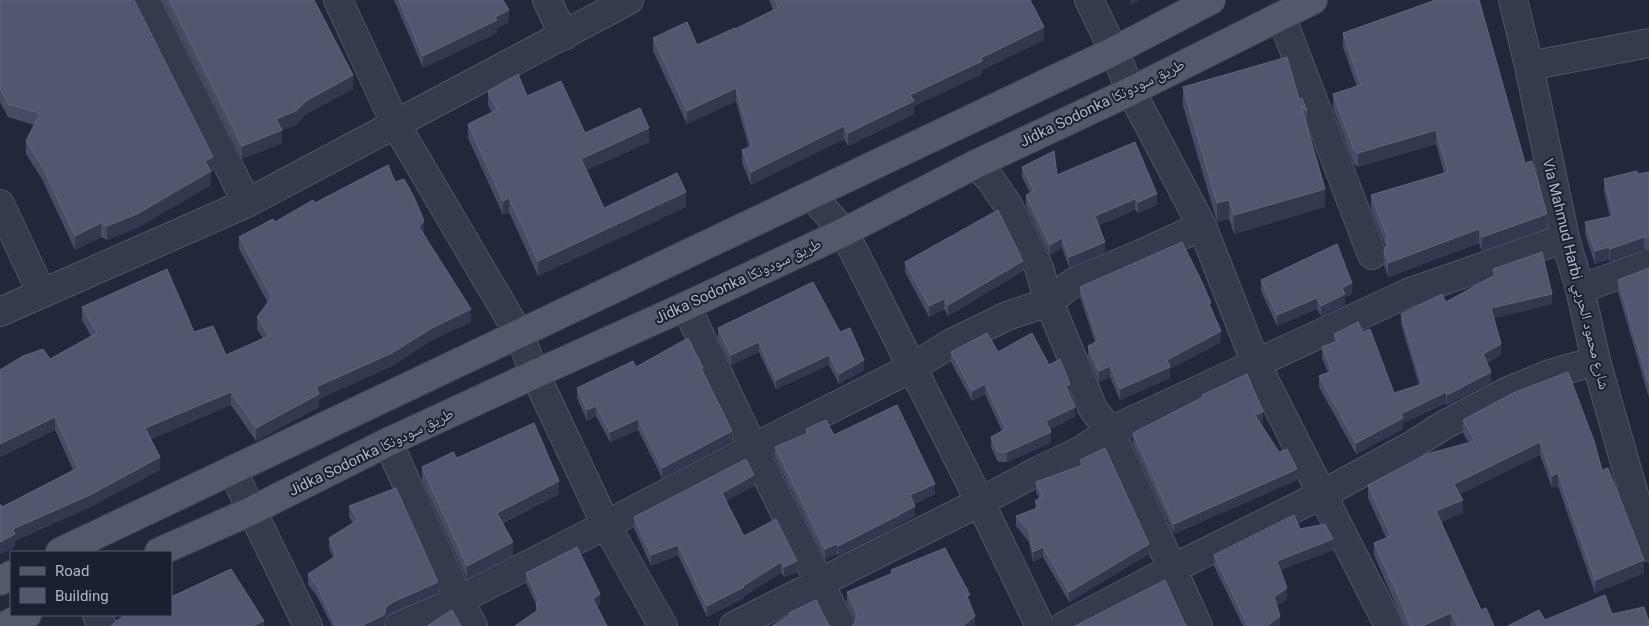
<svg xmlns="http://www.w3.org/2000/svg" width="1649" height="626" font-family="Roboto,'Noto Naskh Arabic',sans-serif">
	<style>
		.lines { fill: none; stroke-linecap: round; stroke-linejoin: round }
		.minor-casing { stroke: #505567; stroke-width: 30 }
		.major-casing { stroke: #3e4455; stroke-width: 30 }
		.minor { stroke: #353b4c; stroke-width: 28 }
		.major { stroke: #53596c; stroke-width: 28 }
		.wall { fill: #454c64 }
		.shaded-wall { fill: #32394f }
		.building { fill: #51576e; stroke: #60667c }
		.labels { text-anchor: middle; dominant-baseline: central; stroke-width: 4; stroke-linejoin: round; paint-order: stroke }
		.street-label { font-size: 15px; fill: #b0b5c8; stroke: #1a2031 }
	</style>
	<rect width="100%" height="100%" fill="#21283c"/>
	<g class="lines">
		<defs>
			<path id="minor" d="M 145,0 L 247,203
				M 338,0 L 395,123 L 519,334 L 535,374 L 606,525 L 663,626
				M 547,0 L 564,36
				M 1089,0 L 1114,51 L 1131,91 L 1202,226 L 1256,364 L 1389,626
				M 1513,0 L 1529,66 L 1565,238 L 1580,289 L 1596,361 L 1649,547
				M 1281,16 L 1372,255
				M 1529,66 L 1649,43
				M 976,164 L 990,179 L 1008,205 L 1039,268 L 1049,302 L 1087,394 L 1093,409 L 1110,431 L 1198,626
				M 811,195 L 844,232 L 980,502 L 1040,626
				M 0,204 L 42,294
				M 1580,289 L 1649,264
				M 686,306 L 753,448 L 841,626
				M 0,312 L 247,203 L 629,0
				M 388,442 L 459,600 L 473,626
				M 232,470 L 308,626
				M 97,615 L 102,626
				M 399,626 L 459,600 L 606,525 L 753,448 L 911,368 L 950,344 L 1007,316 L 1049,302 L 1074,282 L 1141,254 L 1202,226
				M 734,626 L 980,502 L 1036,472 L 1080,451 L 1110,431 L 1408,293 L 1565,238
				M 1064,626 L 1172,569 L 1323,494 L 1411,446 L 1444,425 L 1506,392 L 1550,374 L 1596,361"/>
			<path id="major" d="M 60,552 L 1114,51 L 1211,0
				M 159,552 L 251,511 L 388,442 L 535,374 L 686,306 L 844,232 L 976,164 L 1131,91 L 1313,0
				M 0,581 L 11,575
				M 4,626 L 27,615"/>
		</defs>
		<use href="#minor" class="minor-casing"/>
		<use href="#major" class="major-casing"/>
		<use href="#minor" class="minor"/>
		<use href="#major" class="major"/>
	</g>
	<path class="wall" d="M 0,0 L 213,171 L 211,172 L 211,185 L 137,228 L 107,240 L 101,237 L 75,250 L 42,179 L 26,154 L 26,141 L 34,125 L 8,117 L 0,102 Z
		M 162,0 L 314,0 L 353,89 L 306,114 L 296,125 L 282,130 L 282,143 L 242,159 Z
		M 394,0 L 503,0 L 509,22 L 497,28 L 497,33 L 423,68 Z
		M 769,0 L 1030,0 L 1044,40 L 982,70 L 982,74 L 914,106 L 914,114 L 848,146 L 844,139 L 751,185 L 742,163 L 742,150 L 749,148 L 736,101 L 687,124 L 653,51 L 653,38 L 697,45 L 735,29 L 773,10 Z
		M 1432,0 L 1479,0 L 1525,163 L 1547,228 L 1482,251 L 1479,243 L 1388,277 L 1384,265 L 1384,251 L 1386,247 L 1371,209 L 1371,195 L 1444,173 L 1436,144 L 1358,167 L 1354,164 L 1333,108 L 1333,94 L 1357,87 L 1343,47 L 1343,33 L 1432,1 Z
		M 1183,87 L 1299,99 L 1307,111 L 1307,127 L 1325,207 L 1234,234 L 1229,219 L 1217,222 L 1183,106 Z
		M 488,91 L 527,96 L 585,133 L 649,142 L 587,170 L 604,208 L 686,207 L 538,276 L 509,212 L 503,215 L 468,138 L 468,124 L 492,113 L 488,105 Z
		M 1022,167 L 1057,175 L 1157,205 L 1138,213 L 1135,210 L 1099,225 L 1105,252 L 1069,267 L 1062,248 L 1050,255 L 1026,206 L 1026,195 L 1030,193 L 1022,177 Z
		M 1649,172 L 1649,249 L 1644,249 L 1610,262 L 1609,259 L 1595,264 L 1585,234 L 1585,222 L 1610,217 L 1604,191 L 1604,179 L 1637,174 Z
		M 395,182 L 424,234 L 424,235 L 471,322 L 432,340 L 392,366 L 319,399 L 319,407 L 256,441 L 231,405 L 151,439 L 160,470 L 90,507 L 15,541 L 15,547 L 0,554 L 0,504 L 2,507 L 73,470 L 55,430 L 0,457 L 0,370 L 50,359 L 91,336 L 82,320 L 82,307 L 194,332 L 226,355 L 263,338 L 257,329 L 257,317 L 268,303 L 239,249 L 239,237 L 275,222 L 315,203 Z
		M 905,262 L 1023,271 L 948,316 L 944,309 L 929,317 L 905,272 Z
		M 1649,268 L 1649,398 L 1618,292 L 1618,280 Z
		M 1493,269 L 1552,304 L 1494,318 L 1501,355 L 1487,363 L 1491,382 L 1447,405 L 1446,403 L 1403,423 L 1403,429 L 1356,454 L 1319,387 L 1319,376 L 1328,372 L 1322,358 L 1322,347 L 1334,342 L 1334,334 L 1394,393 L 1419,385 L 1401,324 L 1401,314 L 1446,302 L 1493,276 Z
		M 1261,280 L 1352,294 L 1345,297 L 1345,305 L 1321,316 L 1317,309 L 1277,326 L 1261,291 Z
		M 1080,287 L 1211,308 L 1221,342 L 1170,369 L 1170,378 L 1120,400 L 1110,377 L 1099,382 L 1088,356 L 1088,346 L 1095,342 L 1080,297 Z
		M 718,328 L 840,332 L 864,370 L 839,384 L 829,365 L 776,389 L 759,352 L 731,365 L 718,338 Z
		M 951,352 L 998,352 L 1049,365 L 1070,395 L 1075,417 L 1050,429 L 1051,443 L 1007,462 L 998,462 L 991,447 L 991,437 L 1002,431 L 985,394 L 972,401 L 951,362 Z
		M 636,367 L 703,371 L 732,441 L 662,478 L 638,430 L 610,442 L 596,416 L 587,421 L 577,398 L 577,388 Z
		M 1513,393 L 1602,470 L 1644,573 L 1595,593 L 1558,486 L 1552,488 L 1540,455 L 1460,494 L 1463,513 L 1441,522 L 1481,610 L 1494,626 L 1405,626 L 1374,555 L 1374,543 L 1386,538 L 1368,498 L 1368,485 L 1469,443 L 1463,433 L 1463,420 Z
		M 1202,395 L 1263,423 L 1260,424 L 1297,480 L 1174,534 L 1133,444 L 1133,433 L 1202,398 Z
		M 806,429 L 834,435 L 935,494 L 914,504 L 915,516 L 897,526 L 838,556 L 837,554 L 825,559 L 775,457 L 775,447 L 806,434 Z
		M 457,458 L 559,494 L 503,523 L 513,555 L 467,579 L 422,480 L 422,467 Z
		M 1080,460 L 1149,554 L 1069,602 L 1043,557 L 1033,562 L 1029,542 L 1016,526 L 1016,516 L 1035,509 L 1035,501 L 1039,498 L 1036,492 L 1036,482 L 1080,466 Z
		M 754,486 L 726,501 L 744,536 L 797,572 L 784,577 L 781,573 L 744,596 L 744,598 L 707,617 L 678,555 L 651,566 L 634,528 L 634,517 Z
		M 349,506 L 438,592 L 393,612 L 386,617 L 384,625 L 381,626 L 332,626 L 317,596 L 308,585 L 308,574 L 333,558 L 329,548 L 329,538 L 353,523 L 349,517 Z
		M 1300,529 L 1333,550 L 1280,570 L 1287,599 L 1277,606 L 1280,626 L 1243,626 L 1214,566 L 1214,555 Z
		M 891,570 L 970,602 L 975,626 L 854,624 L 855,619 L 847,603 L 847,592 L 891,574 Z
		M 526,573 L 600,604 L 597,607 L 536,612 L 536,604 L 526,583 Z"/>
	<path class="shaded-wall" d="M 1130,0 L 1140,0 L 1130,5 Z
		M 509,10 L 509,22 L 497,28 L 497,33 L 423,68 L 423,56 L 495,17 Z
		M 1044,27 L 1044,40 L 982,70 L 982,74 L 914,106 L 914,114 L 848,146 L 848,133 L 910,95 L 981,58 Z
		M 353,75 L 353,89 L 306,114 L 296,125 L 282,130 L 282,143 L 242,159 L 242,146 L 276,119 L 306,101 Z
		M 736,88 L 736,101 L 687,124 L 687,111 Z
		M 844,126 L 844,139 L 751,185 L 751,172 Z
		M 649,128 L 649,142 L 581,173 L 581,159 Z
		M 1436,130 L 1436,144 L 1358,167 L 1358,153 Z
		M 213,157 L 213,171 L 211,172 L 211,185 L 137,228 L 107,240 L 107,226 L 205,161 Z
		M 1325,189 L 1325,207 L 1234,234 L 1234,215 Z
		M 686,192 L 686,207 L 538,276 L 538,261 Z
		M 1157,194 L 1157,205 L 1138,213 L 1138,202 Z
		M 509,198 L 509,212 L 503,215 L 503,201 Z
		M 1135,199 L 1135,210 L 1095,226 L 1095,216 Z
		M 1229,200 L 1229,219 L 1217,222 L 1217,203 Z
		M 1547,214 L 1547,228 L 1482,251 L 1482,237 Z
		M 424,221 L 424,234 L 419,240 L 419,227 Z
		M 101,223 L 101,237 L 75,250 L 75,236 Z
		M 1479,229 L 1479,243 L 1388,277 L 1388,263 Z
		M 1644,237 L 1644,249 L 1610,262 L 1610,249 Z
		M 1062,238 L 1062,248 L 1050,255 L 1050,245 Z
		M 1105,242 L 1105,252 L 1069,267 L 1069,257 Z
		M 1609,247 L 1609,259 L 1595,264 L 1595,251 Z
		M 1023,261 L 1023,271 L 948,316 L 948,305 Z
		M 1352,283 L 1352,294 L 1345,297 L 1345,305 L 1321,316 L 1321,306 L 1342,288 Z
		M 1552,294 L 1552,304 L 1491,319 L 1491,308 Z
		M 1317,298 L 1317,309 L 1277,326 L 1277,315 Z
		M 944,299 L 944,309 L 929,317 L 929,306 Z
		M 471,309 L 471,322 L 432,340 L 392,366 L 319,399 L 319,407 L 256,441 L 256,428 L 316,387 L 432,328 Z
		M 1221,331 L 1221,342 L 1170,369 L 1170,378 L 1120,400 L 1120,389 L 1167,360 Z
		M 759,342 L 759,352 L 731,365 L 731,355 Z
		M 1501,344 L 1501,355 L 1483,365 L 1483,354 Z
		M 829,355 L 829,365 L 776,389 L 776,380 Z
		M 864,360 L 864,370 L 839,384 L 839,374 Z
		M 1110,366 L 1110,377 L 1099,382 L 1099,371 Z
		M 1491,372 L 1491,382 L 1447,405 L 1447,395 Z
		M 985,384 L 985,394 L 972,401 L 972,391 Z
		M 1070,384 L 1070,395 L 1066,397 L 1066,386 Z
		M 231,392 L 231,405 L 145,441 L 145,428 Z
		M 1446,392 L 1446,403 L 1403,423 L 1403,429 L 1356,454 L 1356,443 L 1401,414 Z
		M 596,406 L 596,416 L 587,421 L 587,410 Z
		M 1075,407 L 1075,417 L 1046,431 L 1046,421 Z
		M 1263,412 L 1263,423 L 1255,426 L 1255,415 Z
		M 55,417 L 55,430 L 0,457 L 0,444 Z
		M 638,419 L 638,430 L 610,442 L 610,432 Z
		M 732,431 L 732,441 L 662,478 L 662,468 Z
		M 1051,432 L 1051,443 L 1007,462 L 1007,452 Z
		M 1540,442 L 1540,455 L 1454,497 L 1454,484 Z
		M 160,457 L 160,470 L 90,507 L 15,541 L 15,547 L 0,554 L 0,542 L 13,529 Z
		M 1297,469 L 1297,480 L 1174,534 L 1174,524 Z
		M 1558,473 L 1558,486 L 1552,488 L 1552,476 Z
		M 754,475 L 754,486 L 722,503 L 722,493 Z
		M 559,481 L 559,494 L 497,525 L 497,513 Z
		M 935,484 L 935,494 L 910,505 L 910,495 Z
		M 1463,500 L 1463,513 L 1436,524 L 1436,511 Z
		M 915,506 L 915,516 L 897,526 L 838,556 L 838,546 Z
		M 1333,539 L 1333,550 L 1277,571 L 1277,561 Z
		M 513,542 L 513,555 L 467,579 L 467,566 Z
		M 837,544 L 837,554 L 825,559 L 825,549 Z
		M 1149,544 L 1149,554 L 1069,602 L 1069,592 Z
		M 678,545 L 678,555 L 651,566 L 651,555 Z
		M 1043,547 L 1043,557 L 1033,562 L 1033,552 Z
		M 1644,560 L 1644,573 L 1595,593 L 1595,580 Z
		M 797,561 L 797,572 L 784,577 L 784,567 Z
		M 781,562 L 781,573 L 744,596 L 744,598 L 707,617 L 707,606 L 743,586 Z
		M 438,582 L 438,592 L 393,612 L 386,617 L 384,625 L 381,626 L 361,626 L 393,602 Z
		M 1287,588 L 1287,599 L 1274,608 L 1274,597 Z
		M 600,594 L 600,604 L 593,609 L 593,599 Z
		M 1451,613 L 1451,626 L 1422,626 Z
		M 975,616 L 975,626 L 963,626 Z
		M 1280,616 L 1280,626 L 1267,626 Z
		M 264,621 L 264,626 L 252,626 Z"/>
	<path class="building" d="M 0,0 L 134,0 L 213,157 L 205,161 L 211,171 L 137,214 L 107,226 L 101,223 L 75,236 L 42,166 L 26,141 L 40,113 L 8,104 L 0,89 Z
		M 169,0 L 314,0 L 353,75 L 306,101 L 296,111 L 276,119 L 282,130 L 242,146 Z
		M 399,0 L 503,0 L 509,10 L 495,17 L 497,20 L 423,56 Z
		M 775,0 L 1030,0 L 1044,27 L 981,58 L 982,61 L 910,95 L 914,101 L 848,133 L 844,126 L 751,172 L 742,150 L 752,146 L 736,88 L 687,111 L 653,38 L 687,22 L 697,45 L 735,28 L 735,29 L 778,8 Z
		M 1436,0 L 1479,0 L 1525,163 L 1532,161 L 1547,214 L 1482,237 L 1479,229 L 1388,263 L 1384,251 L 1387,244 L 1387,236 L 1371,195 L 1448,172 L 1436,130 L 1358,153 L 1354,150 L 1333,94 L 1361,85 L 1343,33 Z
		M 1287,57 L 1299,99 L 1302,98 L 1307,111 L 1301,106 L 1325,189 L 1234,215 L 1229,200 L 1217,203 L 1183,87 Z
		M 518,74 L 527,96 L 561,81 L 585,133 L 640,108 L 649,128 L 581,159 L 604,208 L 677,173 L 686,192 L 538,261 L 509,198 L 503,201 L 468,124 L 497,110 L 488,91 Z
		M 1135,142 L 1157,194 L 1138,202 L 1135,199 L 1095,216 L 1105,242 L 1069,257 L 1062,238 L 1050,245 L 1026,195 L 1034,191 L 1022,167 L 1054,151 L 1057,175 Z
		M 388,165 L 395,182 L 404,179 L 414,197 L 424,221 L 419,227 L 471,309 L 432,328 L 392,353 L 316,387 L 319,394 L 256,428 L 231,392 L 145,428 L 160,457 L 90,495 L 13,529 L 15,534 L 0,542 L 0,504 L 2,507 L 78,468 L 55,417 L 0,444 L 0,370 L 23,356 L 43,349 L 50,359 L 97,333 L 82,307 L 167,269 L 194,332 L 213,326 L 226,355 L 269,336 L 257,317 L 272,297 L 239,237 L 273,219 L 275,222 L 313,200 L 315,203 Z
		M 1637,171 L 1637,174 L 1649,172 L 1649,237 L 1644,237 L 1610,249 L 1609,247 L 1595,251 L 1585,222 L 1613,216 L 1604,179 Z
		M 998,210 L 1023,261 L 948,305 L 944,299 L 929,306 L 905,262 Z
		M 1182,242 L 1202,282 L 1211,303 L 1209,304 L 1221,331 L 1167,360 L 1170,367 L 1120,389 L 1110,366 L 1099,371 L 1088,346 L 1098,341 L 1080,287 Z
		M 1337,244 L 1352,283 L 1342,288 L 1345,294 L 1321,306 L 1317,298 L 1277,315 L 1261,280 Z
		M 1542,252 L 1552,294 L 1491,308 L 1501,344 L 1483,354 L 1491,372 L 1447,395 L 1446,392 L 1401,414 L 1403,418 L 1356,443 L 1319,376 L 1332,371 L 1322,347 L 1338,341 L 1334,334 L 1358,322 L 1363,332 L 1370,329 L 1394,393 L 1422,384 L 1401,314 L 1442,294 L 1446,302 L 1495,275 L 1493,269 Z
		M 1649,268 L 1649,385 L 1618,280 Z
		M 813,282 L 840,332 L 850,328 L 864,360 L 839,374 L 829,355 L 776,380 L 759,342 L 731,355 L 718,328 Z
		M 987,333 L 998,352 L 1032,333 L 1049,365 L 1060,359 L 1070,384 L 1066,386 L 1075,407 L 1046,421 L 1051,432 L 1007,452 L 998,452 L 991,437 L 1006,429 L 985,384 L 972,391 L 951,352 Z
		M 688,338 L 703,368 L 701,368 L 732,431 L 662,468 L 638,419 L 610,432 L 596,406 L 587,410 L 577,388 L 633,361 L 636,367 Z
		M 1568,372 L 1594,441 L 1602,470 L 1608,468 L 1644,560 L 1595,580 L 1558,473 L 1552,476 L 1540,442 L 1454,484 L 1463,500 L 1436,511 L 1481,610 L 1486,608 L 1494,626 L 1458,626 L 1451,613 L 1422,626 L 1410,626 L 1403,606 L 1374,543 L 1391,536 L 1368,485 L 1427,454 L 1475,441 L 1463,420 L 1513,393 Z
		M 1247,374 L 1263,412 L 1255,415 L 1279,452 L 1287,449 L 1297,469 L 1174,524 L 1133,433 L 1203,397 L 1202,395 Z
		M 897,405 L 935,484 L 910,495 L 915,506 L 897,516 L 838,546 L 837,544 L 825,549 L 775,447 L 808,433 L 806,429 L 826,420 L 834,435 Z
		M 534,423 L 559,481 L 497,513 L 513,542 L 467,566 L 422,467 L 453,452 L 457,458 Z
		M 1105,448 L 1149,544 L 1069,592 L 1043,547 L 1033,552 L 1029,531 L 1016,516 L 1040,507 L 1035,501 L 1042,496 L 1036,482 L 1083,465 L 1080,460 Z
		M 746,459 L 754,475 L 722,493 L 744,536 L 776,519 L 797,561 L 784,567 L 781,562 L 743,586 L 744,587 L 707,606 L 678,545 L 651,555 L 634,517 Z
		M 396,488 L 438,582 L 393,602 L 386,607 L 384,615 L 361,626 L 336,626 L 317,586 L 308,574 L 336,556 L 329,538 L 358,520 L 349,506 Z
		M 1294,515 L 1300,529 L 1325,524 L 1333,539 L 1277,561 L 1287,588 L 1274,597 L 1280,616 L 1267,626 L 1248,626 L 1214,555 Z
		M 577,547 L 600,594 L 593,599 L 607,626 L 515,626 L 538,610 L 536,603 L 539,601 L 526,573 Z
		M 945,548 L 970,595 L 967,596 L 975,616 L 963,626 L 852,626 L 854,624 L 857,616 L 855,608 L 847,592 L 893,573 L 891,570 Z
		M 231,569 L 264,621 L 252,626 L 111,626 L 116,621 L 126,615 L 171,615 L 171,597 Z
		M 1165,580 L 1184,622 L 1187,626 L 1075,626 Z
		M 1605,595 L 1612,614 L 1644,607 L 1649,622 L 1649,626 L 1508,626 L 1539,610 L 1545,620 Z
		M 816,600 L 827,622 L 830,626 L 772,626 L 790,615 L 789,613 Z
		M 452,610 L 461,626 L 427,626 Z"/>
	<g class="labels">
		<g class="street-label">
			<text transform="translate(1102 103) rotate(-26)">Jidka Sodonka طريق سودونكا</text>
			<text transform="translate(1576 274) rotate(76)">Via Mahmud Harbi شارع محمود الحربي</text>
			<text transform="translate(738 281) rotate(-25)">Jidka Sodonka طريق سودونكا</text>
			<text transform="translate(371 452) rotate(-26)">Jidka Sodonka طريق سودونكا</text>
		</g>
	</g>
	<rect x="10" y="551" width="162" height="65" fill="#1a2031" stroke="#565c6d"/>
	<rect x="20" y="567" width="25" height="8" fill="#53596c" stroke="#565c6d"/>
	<text x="55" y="576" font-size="15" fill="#b0b5c8">Road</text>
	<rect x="20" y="588" width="25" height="15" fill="#51576e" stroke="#565c6d"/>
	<text x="55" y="601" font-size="15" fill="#b0b5c8">Building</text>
</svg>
